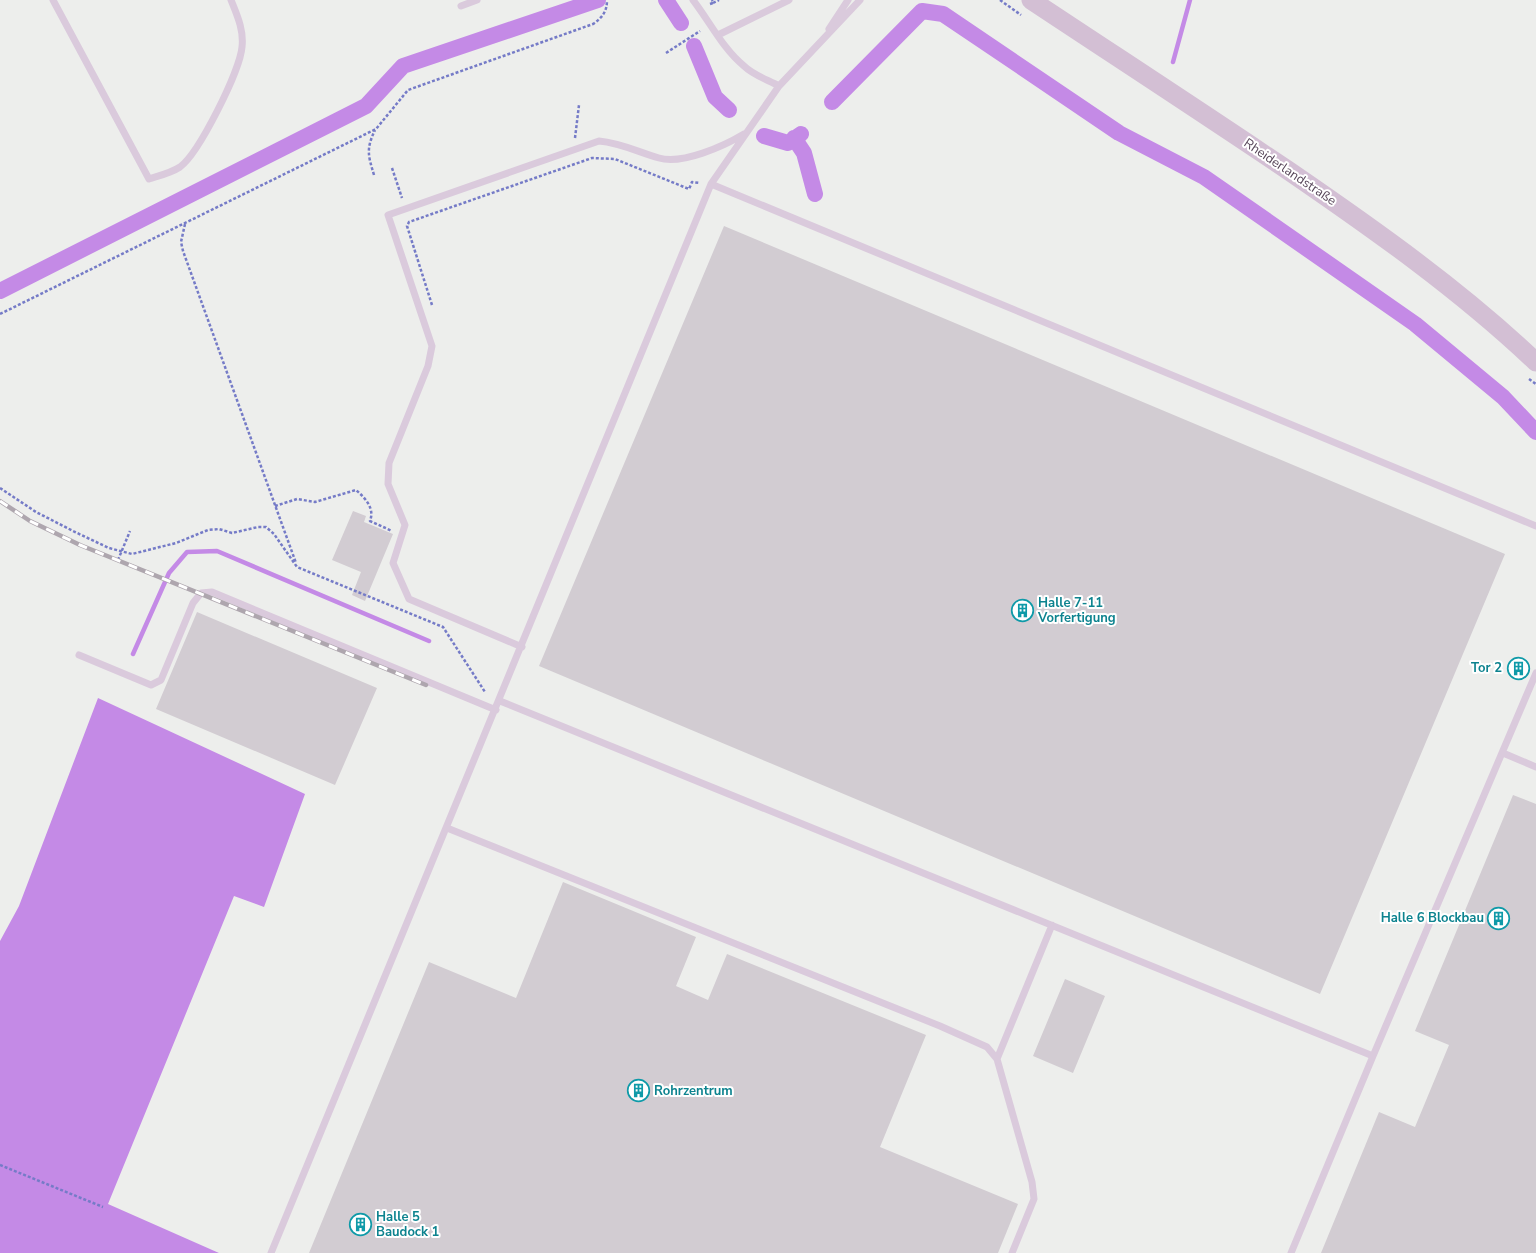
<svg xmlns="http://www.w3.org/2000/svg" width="1536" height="1253" font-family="'Nunito Sans',sans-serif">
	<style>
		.water { fill: #c48ae6 }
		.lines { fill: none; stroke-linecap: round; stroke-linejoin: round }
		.stream { stroke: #c48ae6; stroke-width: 4.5 }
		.canal { stroke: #c48ae6; stroke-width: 16 }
		.building { fill: #d2ccd2 }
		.path { stroke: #757bc7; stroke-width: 2.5; stroke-dasharray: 3 2; stroke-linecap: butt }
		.lane { stroke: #dacadc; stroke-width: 7 }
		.secondary { stroke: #d3bfd4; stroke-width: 19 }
		.rail-casing { stroke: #aea6ae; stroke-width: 4.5 }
		.rail { stroke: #fff; stroke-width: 3; stroke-dasharray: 9; stroke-linecap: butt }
		.labels { text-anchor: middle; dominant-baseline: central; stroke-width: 4; stroke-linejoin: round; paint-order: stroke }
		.street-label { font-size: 13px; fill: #564558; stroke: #fff }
		.culture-label { font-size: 13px; font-weight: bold; fill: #0d838f; stroke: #fff; text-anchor: start }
	</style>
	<rect width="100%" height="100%" fill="#edeeec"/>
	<path class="water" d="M 98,698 L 305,794 L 264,907 L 234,896 L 108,1204 L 219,1253 L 0,1253 L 0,941 L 19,906 Z"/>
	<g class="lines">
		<path class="stream" d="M 1173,62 L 1190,0
			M 133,654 L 169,573 L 187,552 L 217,551 L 429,641"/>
		<path class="canal" d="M 666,0 L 681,23
			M 694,46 L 715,97 L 729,110
			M 832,102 L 922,11 L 943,14 L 1119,133 L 1204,177 L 1415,324 L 1503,397 L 1536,432
			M 764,136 L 788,143 L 801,134
			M 794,138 L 804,153 L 815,194
			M 0,291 L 366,106 L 403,66 L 598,0"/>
	</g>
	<path class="building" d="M 724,226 L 1505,554 L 1320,994 L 539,666 Z
		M 353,511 L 366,516 L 364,522 L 393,534 L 365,601 L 352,595 L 361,572 L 332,560 Z
		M 197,612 L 377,688 L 335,785 L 156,709 Z
		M 1513,795 L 1536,804 L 1536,1253 L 1321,1253 L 1379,1112 L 1415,1127 L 1449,1045 L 1415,1031 Z
		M 563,882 L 696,937 L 676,986 L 708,1000 L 727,954 L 926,1035 L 880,1147 L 1018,1204 L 998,1253 L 309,1253 L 429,962 L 516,998 Z
		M 1065,979 L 1105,996 L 1073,1073 L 1033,1056 Z"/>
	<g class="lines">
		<path class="path" d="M 1000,0 L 1021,15
			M 713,3 L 719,0
			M 710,4 L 713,3 L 712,0
			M 666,53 L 700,31
			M 575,138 L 579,105
			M 392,168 L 402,198
			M 374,175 C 368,155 366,149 375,130
			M 185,224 L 181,242 L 183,251 L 296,563
			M 432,305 L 407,226 L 409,222 L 592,158 L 615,159 L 689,189 L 692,182 L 700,183
			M 0,314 L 376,129 L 408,90 L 593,24 C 603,17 607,11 607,0
			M 1529,379 L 1536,384
			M 0,488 L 36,512 L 75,532 L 109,548 L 132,554 L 176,543 L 208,530 L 219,529 L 232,533 L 258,527 L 266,527 L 274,534 L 297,567 L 443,627 L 485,692
			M 275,506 L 297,499 L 315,502 L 356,490 C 365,498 375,508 370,521 L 392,531
			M 118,560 L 130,531
			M 0,1165 L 103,1207"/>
		<path class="lane" d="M 53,0 L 149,179 C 158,176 171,173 180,167 C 199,153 240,71 242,47 C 244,30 237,15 231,0
			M 693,0 C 710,22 723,49 744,66 C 753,75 768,80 779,86
			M 461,6 L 477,0
			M 829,29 L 848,0
			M 718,35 L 789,0
			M 711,184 L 1536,526
			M 522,647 L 409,599 L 393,563 L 405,525 L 388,484 L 389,463 L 428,366 L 432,346 L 388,215 L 599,141 C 621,143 638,152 659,158 C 682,165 724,146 744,134
			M 79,655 L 151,685 L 161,680 L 193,603 L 201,593 L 212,592 L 496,710
			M 500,701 L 1373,1056
			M 1503,753 L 1536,767
			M 447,828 L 940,1026 L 987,1047 L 997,1059 L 1032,1182 L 1034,1199 L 1012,1253
			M 997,1059 L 1052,925
			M 271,1253 L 711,184 L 779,86 L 860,0
			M 1291,1253 L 1373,1056 L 1536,673"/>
		<path class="secondary" d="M 1031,0 C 1117,57 1203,113 1289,171 C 1375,230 1460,290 1536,362"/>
		<defs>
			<path id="rail" d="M 0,501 L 30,521 L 80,545 L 426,685"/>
		</defs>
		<use href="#rail" class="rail-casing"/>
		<use href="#rail" class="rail"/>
	</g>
	<defs>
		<symbol id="building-ring" viewBox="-11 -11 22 22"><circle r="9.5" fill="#fff" stroke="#0f9aa8" stroke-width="1.5"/><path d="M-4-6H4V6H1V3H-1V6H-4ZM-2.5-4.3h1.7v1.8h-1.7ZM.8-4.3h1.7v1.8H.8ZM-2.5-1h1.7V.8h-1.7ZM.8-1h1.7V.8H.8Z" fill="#0f9aa8"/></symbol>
	</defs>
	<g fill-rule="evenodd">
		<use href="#building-ring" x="1010" y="598" width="25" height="25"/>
		<use href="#building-ring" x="1506" y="656" width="25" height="25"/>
		<use href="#building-ring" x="1486" y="906" width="25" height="25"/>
		<use href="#building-ring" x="626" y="1078" width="25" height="25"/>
		<use href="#building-ring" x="348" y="1212" width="25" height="25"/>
	</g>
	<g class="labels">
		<g class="street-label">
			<text transform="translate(1290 172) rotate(34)">Rheiderlandstraße</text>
		</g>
		<g class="culture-label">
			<text x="1038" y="603">Halle 7-11<tspan x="1038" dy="15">Vorfertigung</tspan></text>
			<text x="1502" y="668" text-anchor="end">Tor 2</text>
			<text x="1484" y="918" text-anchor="end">Halle 6 Blockbau</text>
			<text x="654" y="1091">Rohrzentrum</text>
			<text x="376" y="1217">Halle 5<tspan x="376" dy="15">Baudock 1</tspan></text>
		</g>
	</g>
</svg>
